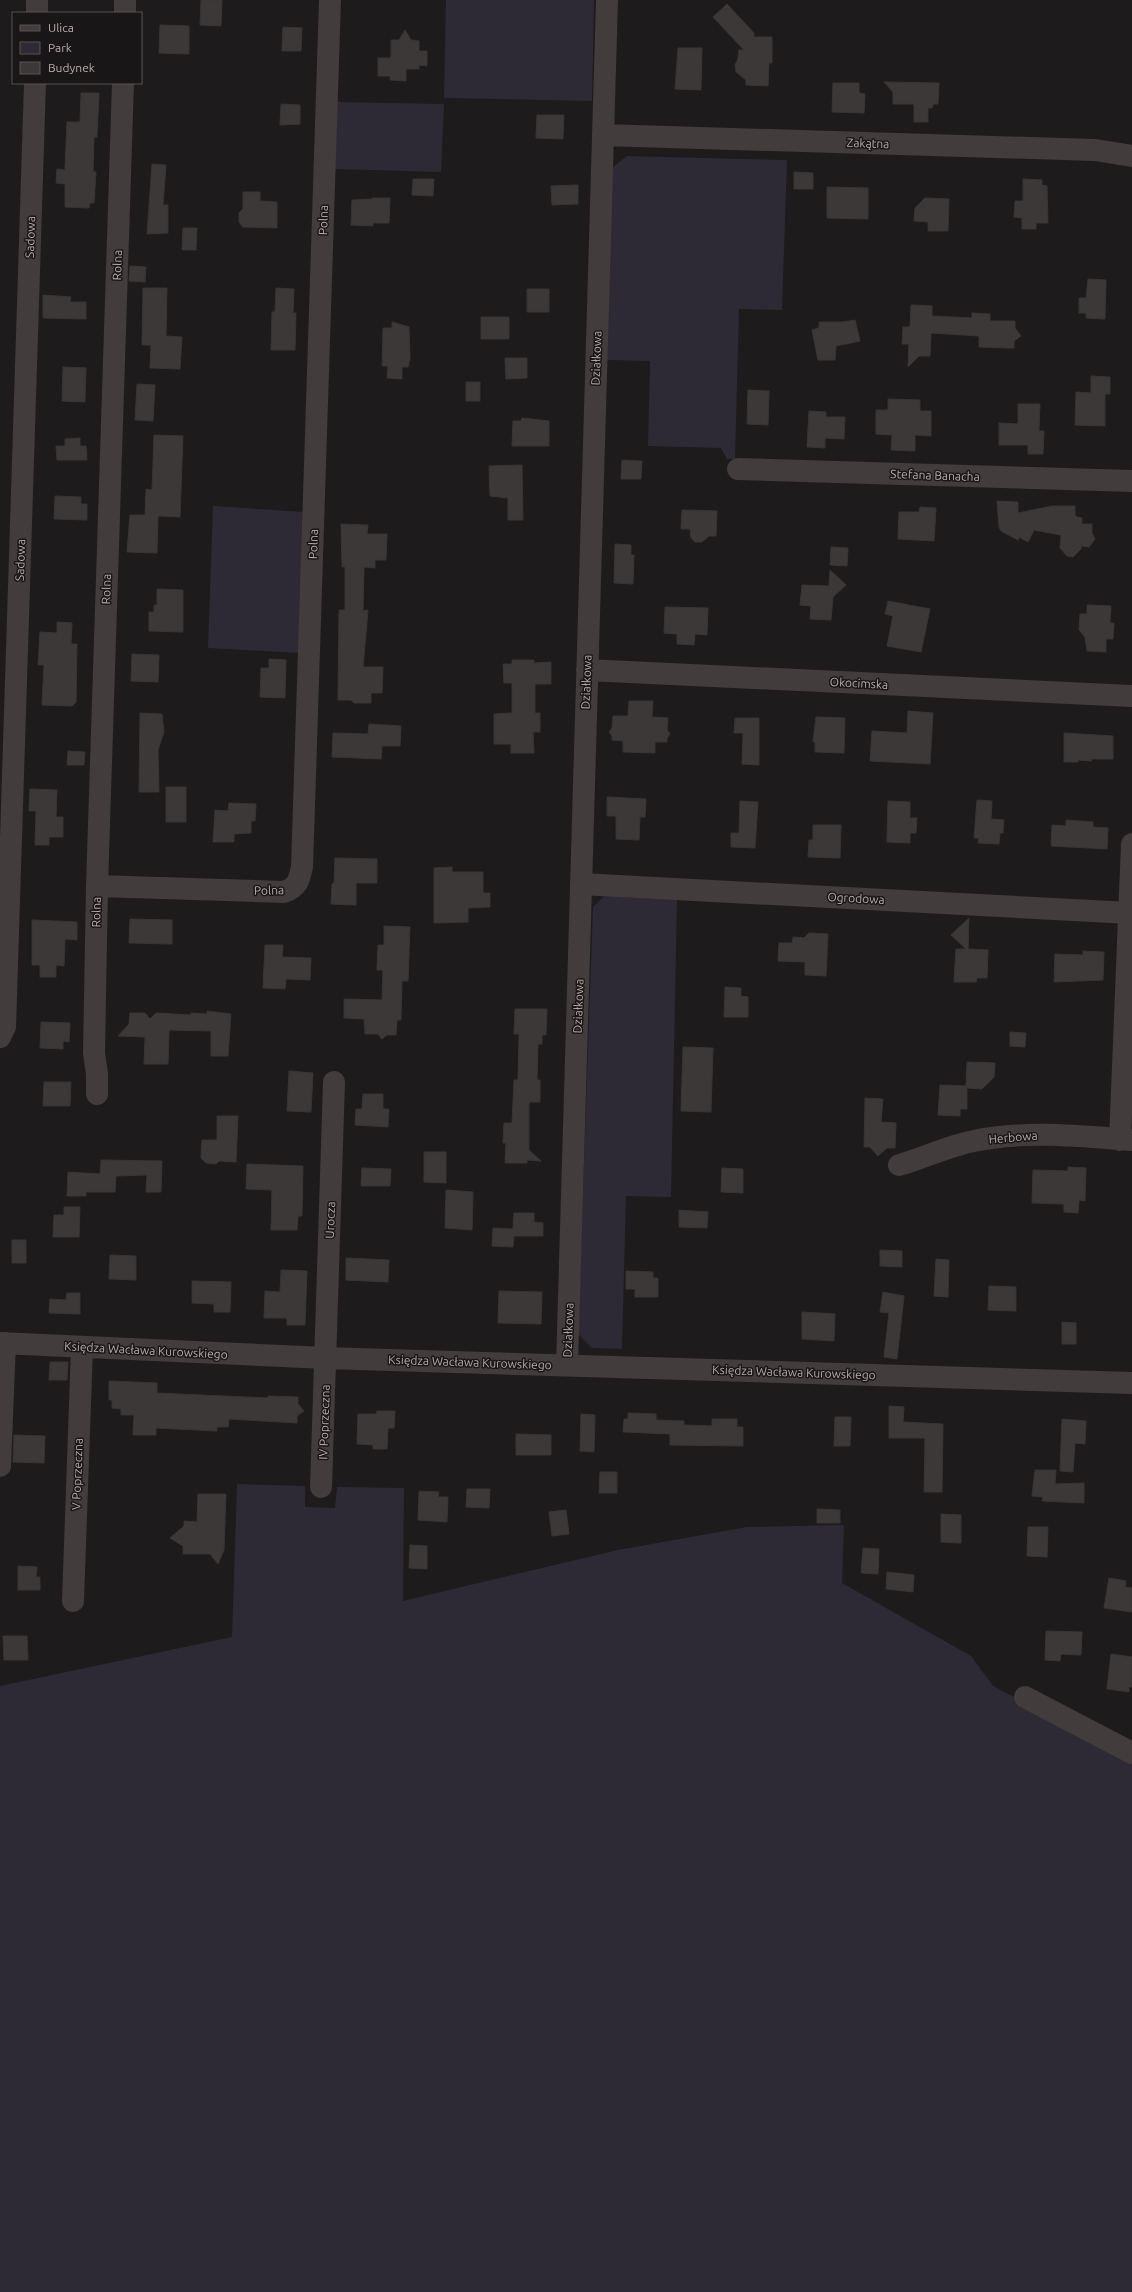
<svg xmlns="http://www.w3.org/2000/svg" width="1132" height="2292" font-family="Ubuntu,sans-serif">
	<style>
		.green { fill: #2e2a35 }
		.building { fill: #3c3838; stroke: #393535 }
		.lines { fill: none; stroke-linecap: round; stroke-linejoin: round }
		.minor { stroke: #423c3c; stroke-width: 22 }
		.labels { text-anchor: middle; dominant-baseline: central; stroke-width: 3; stroke-linejoin: round; paint-order: stroke }
		.street-label { font-size: 12px; fill: #bcaeaf; stroke: #181616 }
	</style>
	<rect width="100%" height="100%" fill="#1d1b1b"/>
	<path class="green" d="M 446,0 L 594,0 L 592,101 L 444,98 Z
		M 336,102 L 444,104 L 441,172 L 334,169 Z
		M 627,156 L 787,160 L 782,310 L 739,309 L 735,459 L 727,459 L 721,448 L 648,446 L 650,361 L 607,360 L 612,168 Z
		M 213,506 L 304,512 L 300,653 L 208,648 Z
		M 604,896 L 677,900 L 671,1197 L 626,1196 L 622,1349 L 592,1348 L 578,1334 L 593,907 Z
		M 237,1484 L 305,1486 L 305,1507 L 335,1508 L 337,1487 L 404,1488 L 403,1601 L 618,1550 L 747,1527 L 844,1525 L 842,1583 L 971,1656 L 993,1686 L 1132,1759 L 1132,2292 L 0,2292 L 0,1686 L 232,1637 Z"/>
	<path class="building" d="M 201,0 L 222,0 L 221,26 L 200,25 Z
		M 727,4 L 754,33 L 754,37 L 772,37 L 772,63 L 769,63 L 768,86 L 746,85 L 746,80 L 736,72 L 735,65 L 738,59 L 739,50 L 744,50 L 713,17 Z
		M 160,25 L 189,26 L 189,54 L 159,53 Z
		M 283,27 L 302,28 L 301,51 L 282,51 Z
		M 405,30 L 411,40 L 419,41 L 419,51 L 427,51 L 427,66 L 419,65 L 419,69 L 406,69 L 406,81 L 390,80 L 390,76 L 378,76 L 378,58 L 391,58 L 391,40 L 399,40 Z
		M 678,48 L 702,48 L 701,90 L 675,89 Z
		M 884,82 L 939,83 L 938,104 L 933,104 L 932,108 L 928,108 L 928,122 L 914,122 L 914,104 L 893,104 L 893,92 Z
		M 833,83 L 859,83 L 859,93 L 865,94 L 864,113 L 832,112 Z
		M 81,93 L 99,93 L 97,137 L 94,137 L 93,172 L 96,172 L 94,203 L 90,203 L 89,208 L 65,207 L 65,184 L 56,183 L 57,169 L 65,170 L 67,122 L 80,122 Z
		M 281,104 L 300,105 L 300,124 L 280,125 Z
		M 537,115 L 564,115 L 563,139 L 536,138 Z
		M 152,164 L 166,165 L 163,205 L 168,205 L 168,233 L 147,234 Z
		M 794,172 L 813,173 L 813,189 L 794,189 Z
		M 413,179 L 434,179 L 433,196 L 412,195 Z
		M 1023,179 L 1042,180 L 1042,185 L 1047,186 L 1048,223 L 1036,223 L 1036,229 L 1022,229 L 1022,218 L 1014,217 L 1015,201 L 1023,201 Z
		M 578,185 L 578,204 L 552,205 L 551,186 Z
		M 827,187 L 868,188 L 868,219 L 827,218 Z
		M 243,192 L 260,192 L 260,201 L 277,202 L 277,228 L 243,227 L 239,222 L 239,213 L 243,209 Z
		M 372,198 L 390,198 L 389,223 L 373,223 L 373,226 L 351,225 L 352,200 L 372,199 Z
		M 925,198 L 949,199 L 948,231 L 928,231 L 928,222 L 914,221 L 915,208 Z
		M 183,228 L 197,228 L 196,250 L 182,250 Z
		M 130,266 L 146,267 L 145,282 L 129,281 Z
		M 1088,279 L 1106,280 L 1105,319 L 1086,318 L 1086,313 L 1079,313 L 1079,298 L 1086,298 Z
		M 143,288 L 167,288 L 166,336 L 182,337 L 180,369 L 150,368 L 151,345 L 142,345 Z
		M 276,288 L 294,289 L 293,313 L 296,313 L 295,350 L 271,350 L 272,312 L 275,312 Z
		M 527,289 L 549,289 L 549,312 L 527,312 Z
		M 43,295 L 71,297 L 70,302 L 86,302 L 86,319 L 43,318 Z
		M 911,305 L 932,306 L 932,316 L 972,318 L 972,313 L 990,314 L 990,321 L 1015,321 L 1015,328 L 1021,336 L 1014,341 L 1014,348 L 1007,348 L 979,347 L 979,336 L 931,333 L 930,356 L 919,356 L 908,367 L 909,344 L 902,344 L 903,327 L 910,327 Z
		M 481,317 L 509,317 L 509,339 L 481,339 Z
		M 855,320 L 860,341 L 836,346 L 835,360 L 818,360 L 812,330 L 819,328 L 819,322 L 843,322 Z
		M 392,322 L 409,327 L 410,359 L 408,367 L 402,367 L 402,379 L 387,378 L 388,366 L 382,366 L 383,328 L 392,328 Z
		M 505,358 L 527,358 L 527,378 L 506,379 Z
		M 63,367 L 86,368 L 85,402 L 62,401 Z
		M 1091,376 L 1110,377 L 1110,394 L 1105,394 L 1105,426 L 1075,425 L 1076,392 L 1091,393 Z
		M 466,382 L 480,382 L 480,401 L 466,401 Z
		M 137,384 L 155,385 L 153,421 L 135,420 Z
		M 748,390 L 769,391 L 768,425 L 747,424 Z
		M 888,399 L 920,400 L 920,411 L 931,411 L 931,436 L 915,435 L 915,451 L 891,450 L 892,435 L 876,434 L 876,410 L 888,410 Z
		M 1018,404 L 1040,404 L 1039,431 L 1044,431 L 1043,454 L 1028,454 L 1028,445 L 999,445 L 999,423 L 1018,424 Z
		M 809,411 L 826,412 L 826,417 L 845,417 L 844,439 L 825,438 L 825,448 L 807,447 Z
		M 522,418 L 549,421 L 549,446 L 512,446 L 513,421 L 521,421 Z
		M 154,435 L 183,436 L 180,517 L 158,516 L 157,553 L 127,552 L 130,515 L 145,515 L 146,489 L 152,490 Z
		M 80,438 L 80,446 L 86,446 L 87,460 L 57,460 L 56,446 L 65,446 L 65,439 Z
		M 622,460 L 642,461 L 641,479 L 621,479 Z
		M 522,465 L 523,520 L 508,520 L 508,498 L 490,496 L 489,466 Z
		M 55,496 L 81,497 L 81,504 L 87,504 L 87,520 L 54,519 Z
		M 997,501 L 1018,502 L 1018,513 L 1052,506 L 1075,506 L 1075,515 L 1077,517 L 1082,518 L 1082,524 L 1092,524 L 1092,533 L 1095,539 L 1089,547 L 1081,546 L 1081,549 L 1073,557 L 1067,556 L 1060,548 L 1061,535 L 1034,530 L 1028,542 L 1019,537 L 1018,540 L 1001,531 L 999,527 Z
		M 920,507 L 936,508 L 934,541 L 898,539 L 899,512 L 919,512 Z
		M 682,510 L 717,511 L 716,536 L 709,536 L 702,542 L 695,542 L 691,538 L 690,529 L 681,529 Z
		M 341,524 L 368,525 L 367,534 L 387,534 L 386,560 L 375,560 L 375,568 L 364,567 L 363,611 L 368,610 L 363,667 L 383,667 L 382,693 L 371,693 L 371,703 L 354,703 L 351,700 L 338,700 L 339,610 L 345,610 L 345,567 L 342,567 Z
		M 615,544 L 631,545 L 631,555 L 634,555 L 633,584 L 614,583 Z
		M 831,547 L 848,548 L 847,566 L 830,565 Z
		M 830,570 L 846,585 L 833,597 L 831,620 L 810,619 L 811,606 L 800,605 L 802,585 L 829,586 Z
		M 157,589 L 183,590 L 183,632 L 149,631 L 149,612 L 154,612 L 154,605 L 157,605 Z
		M 888,601 L 930,609 L 921,652 L 887,646 L 893,616 L 885,614 Z
		M 1087,605 L 1111,606 L 1110,623 L 1114,623 L 1113,639 L 1106,639 L 1106,652 L 1087,651 L 1085,637 L 1079,630 L 1080,614 L 1087,614 Z
		M 665,607 L 708,608 L 707,635 L 695,634 L 694,645 L 677,644 L 677,634 L 664,633 Z
		M 57,622 L 72,623 L 71,644 L 77,644 L 76,702 L 72,706 L 42,705 L 44,665 L 38,665 L 40,632 L 57,633 Z
		M 132,654 L 159,655 L 158,682 L 131,681 Z
		M 269,659 L 286,660 L 285,698 L 260,697 L 261,668 L 269,668 Z
		M 512,660 L 534,660 L 534,663 L 551,662 L 551,684 L 535,684 L 535,713 L 540,713 L 540,732 L 533,732 L 534,753 L 511,753 L 511,744 L 494,744 L 494,714 L 512,713 L 512,683 L 504,683 L 503,664 L 512,664 Z
		M 629,701 L 653,701 L 652,717 L 668,718 L 667,730 L 670,734 L 667,738 L 667,742 L 655,742 L 655,753 L 623,752 L 623,741 L 612,740 L 612,736 L 609,732 L 612,728 L 613,716 L 628,716 Z
		M 908,711 L 933,713 L 930,764 L 870,761 L 872,731 L 907,733 Z
		M 140,713 L 162,714 L 164,732 L 158,750 L 159,792 L 139,792 Z
		M 816,717 L 845,718 L 844,753 L 815,752 L 815,742 L 813,742 Z
		M 735,718 L 759,718 L 759,765 L 742,764 L 743,733 L 734,733 Z
		M 369,724 L 401,726 L 400,746 L 382,746 L 381,759 L 332,757 L 333,733 L 368,734 Z
		M 1064,733 L 1113,736 L 1113,759 L 1092,759 L 1091,761 L 1078,760 L 1078,762 L 1064,762 Z
		M 68,751 L 85,752 L 84,765 L 67,765 Z
		M 166,787 L 186,787 L 186,822 L 166,822 Z
		M 30,789 L 57,790 L 56,817 L 63,817 L 63,837 L 49,837 L 49,845 L 35,845 L 36,811 L 29,811 Z
		M 607,797 L 646,799 L 645,817 L 640,817 L 639,840 L 616,839 L 616,816 L 607,816 Z
		M 977,800 L 992,801 L 991,819 L 1004,820 L 1003,833 L 1000,833 L 999,844 L 978,843 L 979,838 L 974,838 Z
		M 740,801 L 758,802 L 755,848 L 731,847 L 731,833 L 739,833 Z
		M 888,801 L 910,802 L 910,818 L 917,818 L 916,833 L 910,833 L 910,843 L 887,842 Z
		M 229,803 L 256,804 L 255,821 L 251,821 L 251,833 L 234,834 L 234,842 L 213,842 L 215,810 L 228,811 Z
		M 1066,820 L 1093,822 L 1093,827 L 1108,828 L 1107,849 L 1051,846 L 1052,825 L 1066,826 Z
		M 813,825 L 841,825 L 840,858 L 808,857 L 809,840 L 813,840 Z
		M 335,858 L 377,859 L 377,883 L 356,883 L 356,905 L 331,904 L 332,884 L 334,883 Z
		M 452,867 L 452,872 L 483,872 L 483,893 L 490,893 L 490,907 L 468,908 L 468,922 L 434,923 L 434,868 Z
		M 969,918 L 968,949 L 988,950 L 987,978 L 977,978 L 976,982 L 954,982 L 956,949 L 966,949 L 951,935 Z
		M 130,919 L 172,920 L 172,944 L 129,943 Z
		M 32,920 L 77,922 L 77,940 L 65,939 L 64,966 L 56,965 L 56,977 L 40,977 L 40,965 L 32,965 Z
		M 384,926 L 410,927 L 408,981 L 402,981 L 401,1020 L 397,1020 L 396,1035 L 387,1035 L 382,1039 L 378,1034 L 365,1034 L 364,1019 L 344,1018 L 344,999 L 382,1000 L 383,970 L 377,970 L 378,945 L 384,945 Z
		M 809,933 L 828,934 L 826,976 L 805,975 L 805,962 L 778,961 L 779,943 L 792,943 L 793,937 L 804,938 Z
		M 265,945 L 283,945 L 282,957 L 311,958 L 310,980 L 286,979 L 285,989 L 263,988 Z
		M 1083,951 L 1104,952 L 1103,980 L 1054,982 L 1055,954 L 1083,955 Z
		M 725,987 L 741,988 L 741,996 L 748,997 L 748,1017 L 724,1017 Z
		M 515,1009 L 547,1009 L 546,1035 L 542,1035 L 542,1044 L 538,1044 L 537,1080 L 540,1080 L 540,1102 L 529,1102 L 529,1150 L 541,1161 L 527,1160 L 527,1163 L 505,1163 L 506,1143 L 503,1143 L 504,1123 L 512,1123 L 514,1080 L 518,1080 L 519,1034 L 514,1034 Z
		M 207,1011 L 231,1014 L 228,1056 L 211,1056 L 211,1031 L 169,1030 L 168,1064 L 144,1064 L 145,1037 L 118,1036 L 129,1024 L 130,1013 L 145,1013 L 150,1019 L 156,1013 L 191,1015 L 191,1013 L 207,1014 Z
		M 41,1022 L 70,1023 L 69,1042 L 63,1041 L 63,1049 L 40,1048 Z
		M 1010,1032 L 1026,1033 L 1025,1047 L 1010,1046 Z
		M 683,1047 L 713,1048 L 711,1112 L 681,1111 Z
		M 967,1062 L 995,1063 L 994,1077 L 982,1089 L 967,1088 L 967,1109 L 960,1109 L 960,1116 L 938,1115 L 940,1085 L 966,1086 Z
		M 289,1071 L 313,1073 L 311,1112 L 287,1111 Z
		M 44,1082 L 71,1082 L 70,1106 L 43,1106 Z
		M 363,1094 L 383,1094 L 383,1109 L 389,1109 L 388,1127 L 355,1125 L 356,1109 L 362,1109 Z
		M 865,1098 L 883,1099 L 881,1122 L 896,1123 L 895,1148 L 887,1148 L 878,1156 L 870,1147 L 864,1147 Z
		M 217,1116 L 238,1116 L 236,1162 L 219,1161 L 216,1164 L 206,1163 L 201,1158 L 202,1140 L 217,1140 Z
		M 424,1152 L 446,1152 L 446,1183 L 424,1182 Z
		M 101,1160 L 162,1161 L 161,1192 L 146,1192 L 147,1175 L 116,1176 L 115,1192 L 86,1192 L 86,1196 L 67,1196 L 68,1172 L 100,1174 Z
		M 247,1164 L 303,1166 L 302,1216 L 298,1216 L 297,1230 L 271,1230 L 272,1190 L 246,1189 Z
		M 1068,1167 L 1086,1168 L 1085,1201 L 1079,1200 L 1078,1213 L 1064,1212 L 1064,1204 L 1032,1203 L 1033,1170 L 1068,1171 Z
		M 362,1168 L 391,1169 L 390,1186 L 361,1186 Z
		M 722,1168 L 743,1169 L 743,1193 L 721,1192 Z
		M 446,1190 L 473,1192 L 472,1230 L 445,1228 Z
		M 64,1207 L 80,1207 L 79,1237 L 53,1237 L 54,1215 L 64,1215 Z
		M 679,1210 L 708,1212 L 707,1228 L 679,1227 Z
		M 514,1213 L 534,1213 L 534,1222 L 543,1223 L 543,1236 L 514,1236 L 513,1247 L 492,1246 L 493,1228 L 513,1229 Z
		M 12,1240 L 26,1240 L 26,1263 L 12,1263 Z
		M 880,1250 L 902,1251 L 902,1267 L 880,1266 Z
		M 110,1255 L 136,1256 L 136,1280 L 109,1279 Z
		M 346,1258 L 389,1260 L 388,1282 L 346,1280 Z
		M 936,1259 L 949,1260 L 948,1297 L 934,1296 Z
		M 281,1270 L 307,1271 L 305,1325 L 287,1325 L 287,1318 L 264,1318 L 265,1291 L 280,1292 Z
		M 626,1271 L 653,1272 L 653,1278 L 658,1278 L 658,1297 L 635,1297 L 635,1289 L 626,1289 Z
		M 192,1281 L 231,1282 L 230,1312 L 214,1312 L 214,1304 L 192,1303 Z
		M 989,1286 L 1016,1287 L 1016,1311 L 988,1310 Z
		M 499,1291 L 542,1292 L 541,1324 L 498,1323 Z
		M 883,1292 L 904,1296 L 897,1359 L 884,1357 L 889,1313 L 880,1312 Z
		M 67,1293 L 80,1293 L 80,1314 L 49,1313 L 50,1299 L 66,1300 Z
		M 802,1312 L 835,1314 L 834,1341 L 802,1339 Z
		M 1062,1322 L 1076,1323 L 1076,1344 L 1062,1344 Z
		M 50,1362 L 68,1362 L 67,1380 L 49,1380 Z
		M 109,1381 L 157,1383 L 157,1393 L 268,1398 L 268,1396 L 298,1397 L 298,1404 L 304,1411 L 297,1416 L 297,1423 L 229,1419 L 228,1427 L 217,1427 L 217,1431 L 156,1428 L 156,1435 L 133,1435 L 134,1415 L 121,1415 L 121,1409 L 112,1408 L 112,1400 L 109,1400 Z
		M 889,1406 L 904,1407 L 903,1422 L 943,1424 L 942,1492 L 924,1492 L 925,1438 L 889,1438 Z
		M 377,1411 L 395,1411 L 394,1428 L 388,1428 L 387,1449 L 373,1449 L 373,1445 L 357,1444 L 358,1414 L 376,1414 Z
		M 628,1413 L 656,1414 L 656,1420 L 684,1421 L 684,1425 L 712,1426 L 712,1419 L 737,1419 L 737,1427 L 743,1427 L 743,1446 L 670,1445 L 670,1434 L 623,1432 L 624,1419 L 628,1419 Z
		M 581,1414 L 595,1415 L 594,1452 L 580,1451 Z
		M 835,1417 L 851,1417 L 850,1446 L 834,1446 Z
		M 1062,1419 L 1086,1421 L 1085,1444 L 1075,1443 L 1073,1472 L 1060,1471 Z
		M 516,1434 L 551,1435 L 551,1455 L 516,1455 Z
		M 14,1435 L 45,1436 L 44,1463 L 13,1462 Z
		M 1035,1470 L 1056,1470 L 1055,1484 L 1084,1483 L 1084,1503 L 1042,1501 L 1043,1497 L 1032,1496 Z
		M 600,1472 L 617,1472 L 617,1493 L 599,1493 Z
		M 467,1489 L 490,1489 L 489,1508 L 466,1507 Z
		M 419,1491 L 439,1492 L 438,1497 L 448,1497 L 447,1522 L 418,1520 Z
		M 198,1494 L 226,1494 L 224,1550 L 218,1564 L 210,1554 L 183,1554 L 183,1546 L 170,1538 L 184,1526 L 184,1521 L 197,1522 Z
		M 817,1509 L 840,1510 L 840,1523 L 817,1523 Z
		M 566,1510 L 569,1534 L 552,1536 L 549,1512 Z
		M 941,1514 L 961,1515 L 961,1543 L 941,1542 Z
		M 1028,1527 L 1048,1527 L 1047,1557 L 1027,1556 Z
		M 410,1545 L 427,1546 L 427,1569 L 409,1568 Z
		M 863,1548 L 879,1549 L 878,1574 L 861,1573 Z
		M 18,1566 L 37,1567 L 36,1577 L 40,1577 L 40,1590 L 18,1590 Z
		M 887,1572 L 914,1575 L 913,1592 L 886,1589 Z
		M 1109,1578 L 1126,1581 L 1125,1587 L 1132,1588 L 1132,1612 L 1104,1608 Z
		M 1046,1631 L 1082,1632 L 1081,1655 L 1061,1654 L 1060,1661 L 1045,1660 Z
		M 3,1636 L 27,1636 L 28,1660 L 4,1660 Z
		M 1111,1654 L 1132,1657 L 1132,1687 L 1129,1687 L 1129,1692 L 1107,1689 Z"/>
	<g class="lines">
		<path class="minor" d="M 37,13 L 37,0
			M 125,13 L 125,0
			M 603,135 L 1095,150 L 1132,156
			M 738,469 L 1132,481
			M 587,670 L 1132,696
			M 581,884 L 1130,913
			M 97,886 L 284,892 C 298,887 299,880 302,867 L 330,0
			M 0,1037 L 5,1027 L 35,83
			M 97,1094 L 97,1074 L 94,1053 L 97,886 L 123,83
			M 1120,1140 L 1132,844
			M 899,1165 C 924,1158 948,1146 974,1141 C 1026,1130 1079,1136 1132,1140
			M 0,1343 L 326,1358 L 1132,1383
			M 567,1365 L 607,0
			M 0,1466 L 5,1343
			M 321,1487 L 334,1082
			M 73,1601 L 82,1347
			M 1025,1697 L 1132,1753"/>
	</g>
	<g class="labels">
		<g class="street-label">
			<text transform="translate(868 143) rotate(2)">Zakątna</text>
			<text transform="translate(323 220) rotate(-88)">Polna</text>
			<text transform="translate(30 237) rotate(-88)">Sadowa</text>
			<text transform="translate(117 265) rotate(-88)">Rolna</text>
			<text transform="translate(596 358) rotate(-88)">Działkowa</text>
			<text transform="translate(935 475) rotate(2)">Stefana Banacha</text>
			<text transform="translate(313 544) rotate(-88)">Polna</text>
			<text transform="translate(20 560) rotate(-88)">Sadowa</text>
			<text transform="translate(106 589) rotate(-88)">Rolna</text>
			<text transform="translate(586 682) rotate(-88)">Działkowa</text>
			<text transform="translate(859 683) rotate(3)">Okocimska</text>
			<text transform="translate(269 890) rotate(-1)">Polna</text>
			<text transform="translate(856 898) rotate(3)">Ogrodowa</text>
			<text transform="translate(96 912) rotate(-89)">Rolna</text>
			<text transform="translate(578 1006) rotate(-88)">Działkowa</text>
			<text transform="translate(1013 1137) rotate(-5)">Herbowa</text>
			<text transform="translate(330 1220) rotate(-88)">Urocza</text>
			<text transform="translate(568 1330) rotate(-88)">Działkowa</text>
			<text transform="translate(146 1350) rotate(3)">Księdza Wacława Kurowskiego</text>
			<text transform="translate(470 1362) rotate(2)">Księdza Wacława Kurowskiego</text>
			<text transform="translate(794 1372) rotate(2)">Księdza Wacława Kurowskiego</text>
			<text transform="translate(324 1422) rotate(-88)">IV Poprzeczna</text>
			<text transform="translate(77 1474) rotate(-88)">V Poprzeczna</text>
		</g>
	</g>
	<rect x="12" y="12" width="130" height="72" fill="#181616" stroke="#5a5353"/>
	<rect x="20" y="25" width="20" height="6" fill="#423c3c" stroke="#5a5353"/>
	<text x="48" y="32" font-size="12" fill="#bcaeaf">Ulica</text>
	<rect x="20" y="42" width="20" height="12" fill="#2e2a35" stroke="#5a5353"/>
	<text x="48" y="52" font-size="12" fill="#bcaeaf">Park</text>
	<rect x="20" y="62" width="20" height="12" fill="#3c3838" stroke="#5a5353"/>
	<text x="48" y="72" font-size="12" fill="#bcaeaf">Budynek</text>
</svg>
